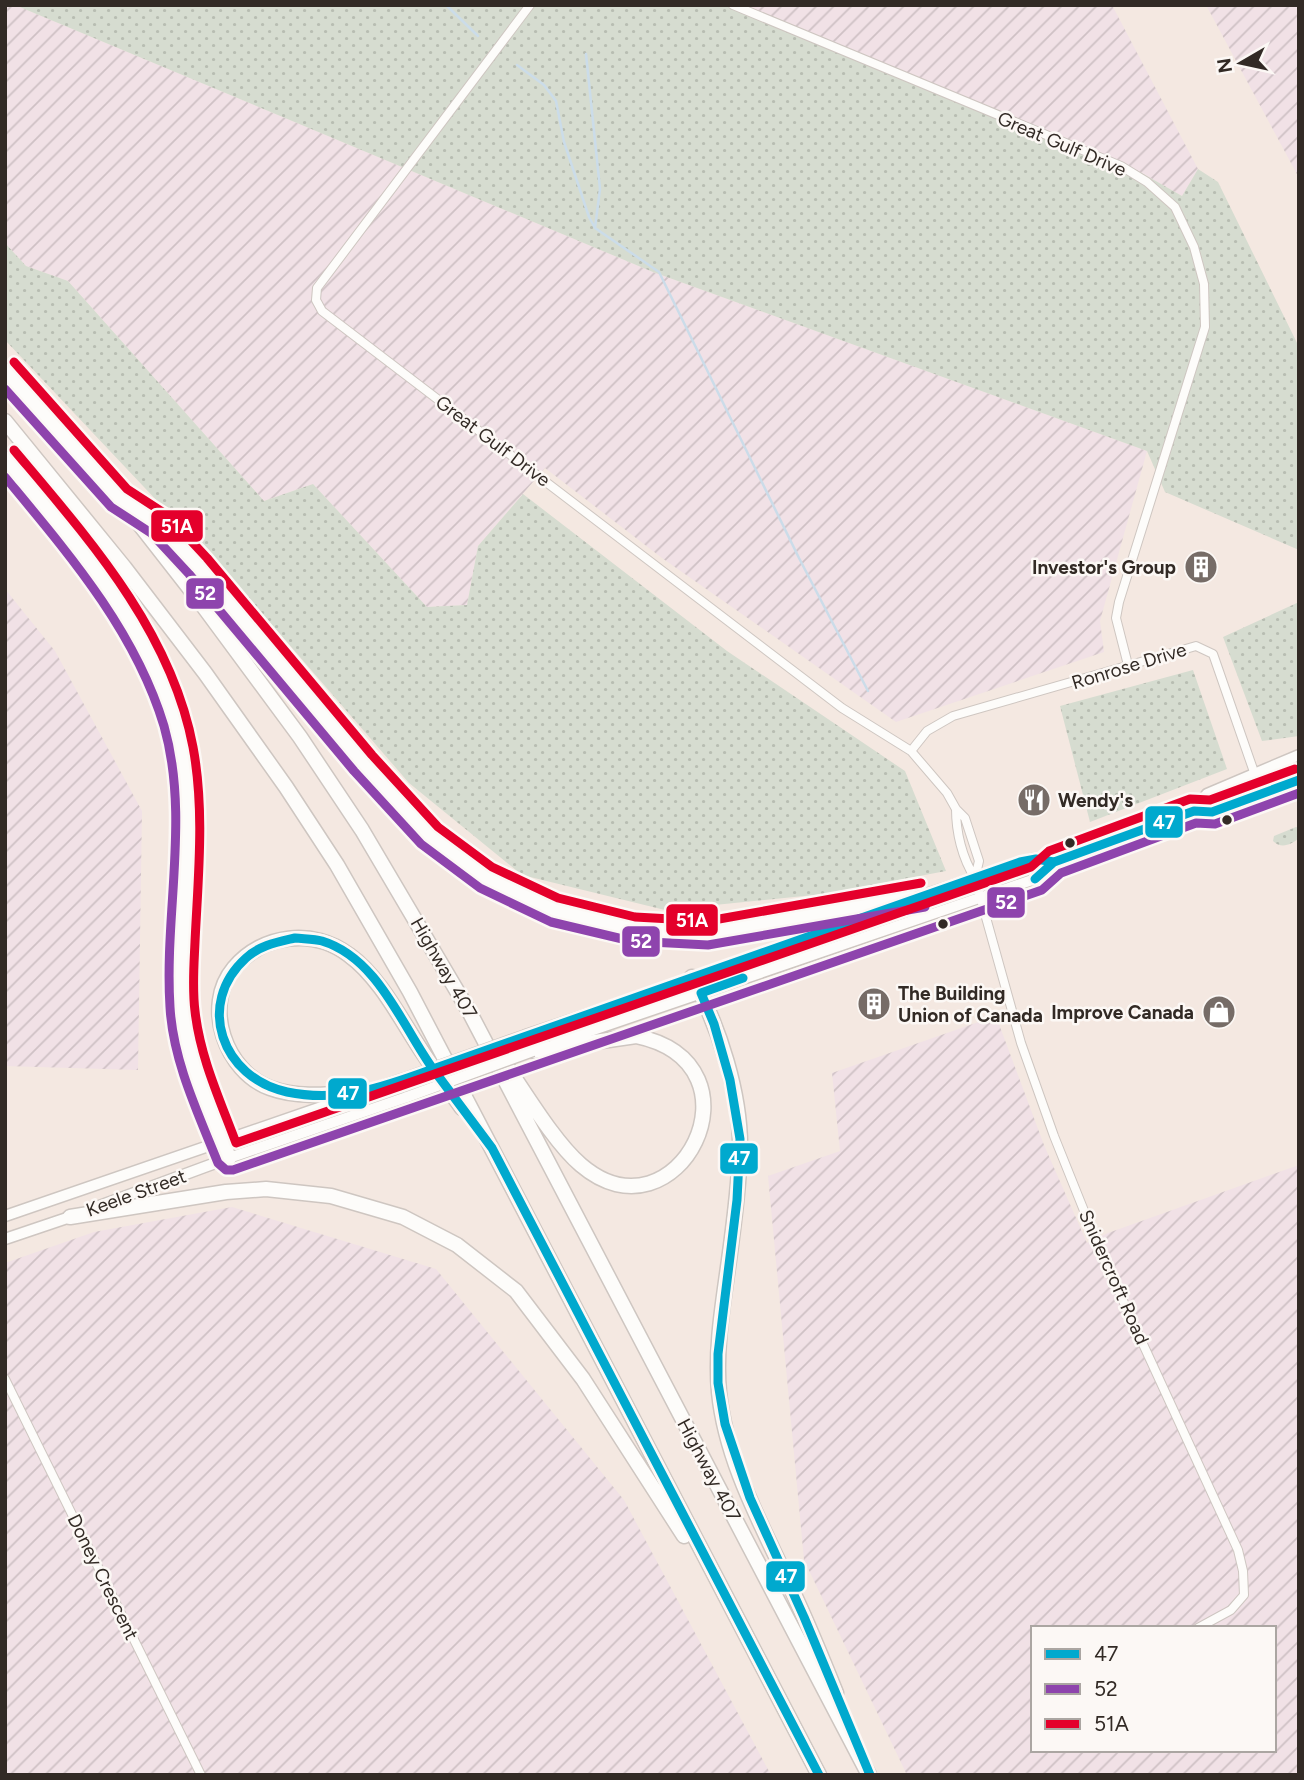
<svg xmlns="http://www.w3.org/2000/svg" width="1304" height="1780" font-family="Figtree,sans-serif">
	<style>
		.industrial { fill: url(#industrial-furrows); fill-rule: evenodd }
		.grass { fill: url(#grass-dots) }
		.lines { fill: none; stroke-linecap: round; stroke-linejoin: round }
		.stream { stroke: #cbdce9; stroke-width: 2.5 }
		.street-casing { stroke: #cec6c1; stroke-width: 10 }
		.secondary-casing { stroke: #cec6c1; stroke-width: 13 }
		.highway-casing { stroke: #cec6c1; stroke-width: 17 }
		.street { stroke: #fdfcfa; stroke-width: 8 }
		.secondary { stroke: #fdfcfa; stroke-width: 10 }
		.highway { stroke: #fdfcfa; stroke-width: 14 }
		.secondary-bridge-casing { stroke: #cec6c1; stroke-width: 13; stroke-linecap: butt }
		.secondary-bridge { stroke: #fdfcfa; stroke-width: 10 }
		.bus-1-casing { stroke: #fcf8f5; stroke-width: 14 }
		.bus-2-casing { stroke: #fcf8f5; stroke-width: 14 }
		.bus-3-casing { stroke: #fcf8f5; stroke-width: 14 }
		.bus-1 { stroke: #00a9ce; stroke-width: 9 }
		.bus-2 { stroke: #8e44ad; stroke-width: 9 }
		.bus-3 { stroke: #e4002b; stroke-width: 9 }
		.bus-dot { fill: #322a25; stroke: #fcf8f5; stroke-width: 2.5 }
		.labels { text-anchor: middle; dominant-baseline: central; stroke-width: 5; stroke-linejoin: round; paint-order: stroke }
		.street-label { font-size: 19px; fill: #322a25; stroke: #fcf8f5 }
		.poi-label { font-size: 19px; font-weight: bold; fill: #322a25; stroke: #fcf8f5; text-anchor: end }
		.line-badge { stroke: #fcf8f5; stroke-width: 2.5 }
		.badge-label { font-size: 19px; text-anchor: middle; font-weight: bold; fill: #fff }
	</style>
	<defs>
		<pattern id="industrial-furrows" width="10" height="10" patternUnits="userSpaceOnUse" patternTransform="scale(1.75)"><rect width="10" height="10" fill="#f1e1e6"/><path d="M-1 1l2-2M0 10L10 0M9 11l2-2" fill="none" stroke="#cfc1c5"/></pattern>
		<pattern id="grass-dots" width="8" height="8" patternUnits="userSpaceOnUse" patternTransform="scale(1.75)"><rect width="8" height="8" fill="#d6dcd0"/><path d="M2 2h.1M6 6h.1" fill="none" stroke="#b8bdb2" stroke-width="1.8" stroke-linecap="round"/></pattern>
	</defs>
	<rect width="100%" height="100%" fill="#f4e8e1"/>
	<path class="industrial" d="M 5,5 L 15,5 L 653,272 L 1147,451 L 1100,621 L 1104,652 L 896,722 L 662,558 L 545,468 L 478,546 L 467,605 L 427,607 L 313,484 L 264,501 L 68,281 L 26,266 L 5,243 Z
		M 745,5 L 1112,5 L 1198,169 L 1182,196 L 1126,164 Z
		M 1206,5 L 1299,5 L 1299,178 Z
		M 5,589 L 55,651 L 142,811 L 138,1070 L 5,1066 Z
		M 996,1016 L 1044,1145 L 1087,1243 L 1108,1233 L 1299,1165 L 1299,1775 L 907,1775 L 804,1560 L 768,1176 L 840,1151 L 832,1073 ZM 1033,1628 L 1274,1628 L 1274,1750 L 1033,1750 Z
		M 232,1207 L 436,1269 L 624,1500 L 771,1775 L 5,1775 L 5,1263 L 94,1232 Z"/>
	<path class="grass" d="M 15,5 L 745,5 L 1126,164 L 1182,196 L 1198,169 L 1218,182 L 1299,347 L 1299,550 L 1165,492 L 1147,451 L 653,272 Z
		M 5,243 L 26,266 L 68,281 L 264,501 L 313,484 L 427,607 L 467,605 L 478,546 L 523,494 L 727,651 L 905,771 L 946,871 L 824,894 L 665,910 L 522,875 L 409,783 L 247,596 L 5,340 Z
		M 1299,602 L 1299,736 L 1262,741 L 1223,637 Z
		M 1193,670 L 1227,769 L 1090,822 L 1060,706 Z
		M 1296,827 L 1299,828 L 1299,838 C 1291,845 1281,849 1273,841 L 1274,836 Z"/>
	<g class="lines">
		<path class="stream" d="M 446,5 L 478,36
			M 586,54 L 600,189 L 595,228
			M 517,65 L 544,85 L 556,101 L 564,142 L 589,217 L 595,228 L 659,272 L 799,558 L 868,691"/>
		<defs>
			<path id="street" d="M 530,5 L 317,288 L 316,300 L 322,311 L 842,708 L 911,751 L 947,793 L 956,809 L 965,818 L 979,861 L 975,878
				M 733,5 L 1121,166 L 1147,182 L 1175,207 L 1194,247 L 1204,284 L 1205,327 L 1119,602 L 1116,618 L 1128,665
				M 911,751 L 927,731 L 953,716 L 1196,646 L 1213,654 L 1262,795
				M 956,809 C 956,832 962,858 975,878 L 1021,1043 L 1054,1136 L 1101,1253 L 1238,1550 L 1243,1571 L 1244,1595 L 1231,1610 L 1198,1628
				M 5,1379 L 201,1775"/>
			<path id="secondary" d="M 1194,811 L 1207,794 L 1299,755
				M 906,901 L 1033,859 L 1054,862
				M 526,1035 L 668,987 L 888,907
				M 555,1043 L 1038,878 L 1054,862 L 1194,811 L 1212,812 L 1299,780
				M 91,1209 L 229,1158 L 407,1097
				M 5,1216 L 403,1079
				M 5,1239 L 76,1215"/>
			<path id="highway" d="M 5,370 L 119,498 L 201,603 L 300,737 L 362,830 L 470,1013 L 869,1775
				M 5,421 L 124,567 L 205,673 L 286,787 L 337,865 L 410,992 L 819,1775
				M 5,458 C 70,536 149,625 176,725 C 194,795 185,871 183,942 C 182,967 180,992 183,1017 C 190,1065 212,1112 229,1158
				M 127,503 L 159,524 L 198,566 L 363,763 L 430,836 L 486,878 L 554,910 L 633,929 L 709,933 L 913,898
				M 692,977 C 719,1026 741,1094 740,1150 C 739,1187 734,1224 729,1260 C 723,1304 715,1348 719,1392 C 726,1463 763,1527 792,1590 C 808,1624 822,1658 836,1693
				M 501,1058 C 523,1089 553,1141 581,1165 C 677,1247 771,1064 636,1036 L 533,1051
				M 365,1092 C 333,1094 300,1099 270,1088 C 226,1072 202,1006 234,968 C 262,934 314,928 349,955 C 381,978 403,1024 425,1056 C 437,1074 450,1091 462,1108
				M 70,1217 L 226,1192 L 266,1189 L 331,1196 L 403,1217 L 457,1245 L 516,1291 L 583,1379 L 684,1536"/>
		</defs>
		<use href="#street" class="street-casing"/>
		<use href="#secondary" class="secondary-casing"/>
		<use href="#highway" class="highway-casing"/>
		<use href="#street" class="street"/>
		<use href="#secondary" class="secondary"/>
		<use href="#highway" class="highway"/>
		<defs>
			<path id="secondary-bridge" d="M 403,1079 L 526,1035
				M 407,1097 L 533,1051"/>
		</defs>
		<use href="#secondary-bridge" class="secondary-bridge-casing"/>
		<use href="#secondary-bridge" class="secondary-bridge"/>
		<defs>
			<path id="bus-1" d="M 1035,879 L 1054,862 L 1194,811 L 1212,812 L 1299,780
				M 295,938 C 304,939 314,939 322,941 C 378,958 402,1026 433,1069 C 384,1087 340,1103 287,1092 C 222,1078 195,1004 246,958 C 260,945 278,942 295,938 Z
				M 743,978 L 701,993 L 714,1024 L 730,1080 L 740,1139 L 737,1200 L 718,1354 L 718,1383 L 725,1424 L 750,1498 L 804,1617 L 870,1775
				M 433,1069 L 492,1148 L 819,1775
				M 433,1069 L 1020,862 L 1036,859 L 1054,862"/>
			<path id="bus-2" d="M 5,389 L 111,507 L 151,533 L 189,574 L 354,771 L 421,844 L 480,888 L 551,922 L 631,941 L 708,945 L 925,907
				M 5,477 C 68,553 135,630 164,726 C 190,817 164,914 170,1007 C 173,1061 198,1113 218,1163 L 226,1170 L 233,1170 L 1042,890 L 1061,873 L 1196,823 L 1215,824 L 1299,793"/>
			<path id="bus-3" d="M 14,362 L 127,489 L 167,515 L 207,558 L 372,755 L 438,827 L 492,867 L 558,898 L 635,917 L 708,921 L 921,883
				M 14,450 C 88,538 171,630 193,747 C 205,811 198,878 195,942 C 194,965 192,988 195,1011 C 200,1057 220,1100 236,1143 L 1031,867 L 1049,851 L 1190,799 L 1210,800 L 1295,769"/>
		</defs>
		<use href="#bus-1" class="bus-1-casing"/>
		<use href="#bus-2" class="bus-2-casing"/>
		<use href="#bus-3" class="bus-3-casing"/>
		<use href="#bus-1" class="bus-1"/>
		<use href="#bus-2" class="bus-2"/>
		<use href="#bus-3" class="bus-3"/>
	</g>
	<defs>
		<symbol id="building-disc" viewBox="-11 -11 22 22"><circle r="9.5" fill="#766c67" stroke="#fcf8f5"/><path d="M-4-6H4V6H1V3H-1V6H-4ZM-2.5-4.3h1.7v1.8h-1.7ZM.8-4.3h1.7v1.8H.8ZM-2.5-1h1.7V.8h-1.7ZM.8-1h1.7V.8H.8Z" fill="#fff"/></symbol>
		<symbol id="restaurant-disc" viewBox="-11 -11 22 22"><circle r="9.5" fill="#766c67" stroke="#fcf8f5"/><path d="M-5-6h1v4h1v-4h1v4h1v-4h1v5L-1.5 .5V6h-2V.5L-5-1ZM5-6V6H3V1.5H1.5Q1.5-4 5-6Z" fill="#fff"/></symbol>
		<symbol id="shop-disc" viewBox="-11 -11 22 22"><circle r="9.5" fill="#766c67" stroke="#fcf8f5"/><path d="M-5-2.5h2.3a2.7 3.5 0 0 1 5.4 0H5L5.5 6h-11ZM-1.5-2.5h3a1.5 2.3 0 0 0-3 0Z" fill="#fff"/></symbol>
	</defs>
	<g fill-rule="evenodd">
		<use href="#building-disc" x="1182" y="548" width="38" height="38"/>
		<use href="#restaurant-disc" x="1015" y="781" width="38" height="38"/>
		<use href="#building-disc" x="855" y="985" width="38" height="38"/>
		<use href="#shop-disc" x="1200" y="993" width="38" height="38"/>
	</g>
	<g class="bus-dot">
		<circle cx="1227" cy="820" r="6"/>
		<circle cx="1070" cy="843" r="6"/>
		<circle cx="943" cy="924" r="6"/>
	</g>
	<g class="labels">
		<g class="street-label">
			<text transform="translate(1062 144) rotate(23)">Great Gulf Drive</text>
			<text transform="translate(493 441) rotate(37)">Great Gulf Drive</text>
			<text transform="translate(1129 666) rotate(-17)">Ronrose Drive</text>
			<text transform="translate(444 968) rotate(60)">Highway 407</text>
			<text transform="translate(136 1193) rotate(-20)">Keele Street</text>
			<text transform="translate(1114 1277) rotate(66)">Snidercroft Road</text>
			<text transform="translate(709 1470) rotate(62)">Highway 407</text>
			<text transform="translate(103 1577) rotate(64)">Doney Crescent</text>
		</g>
		<g class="poi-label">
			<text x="1176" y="567">Investor's Group</text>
			<text x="1058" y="800" text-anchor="start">Wendy's</text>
			<text x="898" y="993" text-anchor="start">The Building<tspan x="898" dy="22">Union of Canada</tspan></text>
			<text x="1194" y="1012">Improve Canada</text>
		</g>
	</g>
	<g class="line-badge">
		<rect x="150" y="509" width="54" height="34" rx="7" fill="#e4002b"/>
		<rect x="185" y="577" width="40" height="33" rx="7" fill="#8e44ad"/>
		<rect x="1144" y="805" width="40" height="34" rx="7" fill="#00a9ce"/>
		<rect x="986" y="886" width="40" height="33" rx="7" fill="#8e44ad"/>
		<rect x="665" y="903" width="54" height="34" rx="7" fill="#e4002b"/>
		<rect x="621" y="925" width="40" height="33" rx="7" fill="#8e44ad"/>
		<rect x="327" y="1077" width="41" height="33" rx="7" fill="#00a9ce"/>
		<rect x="719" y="1142" width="40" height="33" rx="7" fill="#00a9ce"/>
		<rect x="765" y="1560" width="41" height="33" rx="7" fill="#00a9ce"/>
	</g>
	<g class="badge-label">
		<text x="177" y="533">51A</text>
		<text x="205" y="600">52</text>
		<text x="1164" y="829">47</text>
		<text x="1006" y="909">52</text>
		<text x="692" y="927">51A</text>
		<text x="641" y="948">52</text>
		<text x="348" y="1100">47</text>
		<text x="739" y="1165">47</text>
		<text x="786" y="1583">47</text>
	</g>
	<rect width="1304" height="1780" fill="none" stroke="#322a25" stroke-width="14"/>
	<rect x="1031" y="1626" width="245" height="126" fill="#fcf8f5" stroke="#aba6a2" stroke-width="2"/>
	<rect x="1045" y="1649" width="35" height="10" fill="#00a9ce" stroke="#aba6a2" stroke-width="2"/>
	<text x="1094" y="1661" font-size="21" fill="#322a25">47</text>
	<rect x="1045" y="1684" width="35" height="10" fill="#8e44ad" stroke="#aba6a2" stroke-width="2"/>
	<text x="1094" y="1696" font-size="21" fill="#322a25">52</text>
	<rect x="1045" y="1719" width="35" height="10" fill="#e4002b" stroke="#aba6a2" stroke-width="2"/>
	<text x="1094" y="1731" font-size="21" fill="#322a25">51A</text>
	<g transform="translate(1241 63) rotate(261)" stroke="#fcf8f5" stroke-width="5" paint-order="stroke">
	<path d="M0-5L12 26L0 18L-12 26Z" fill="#322a25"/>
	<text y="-10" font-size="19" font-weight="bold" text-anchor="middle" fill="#322a25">N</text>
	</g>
</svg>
